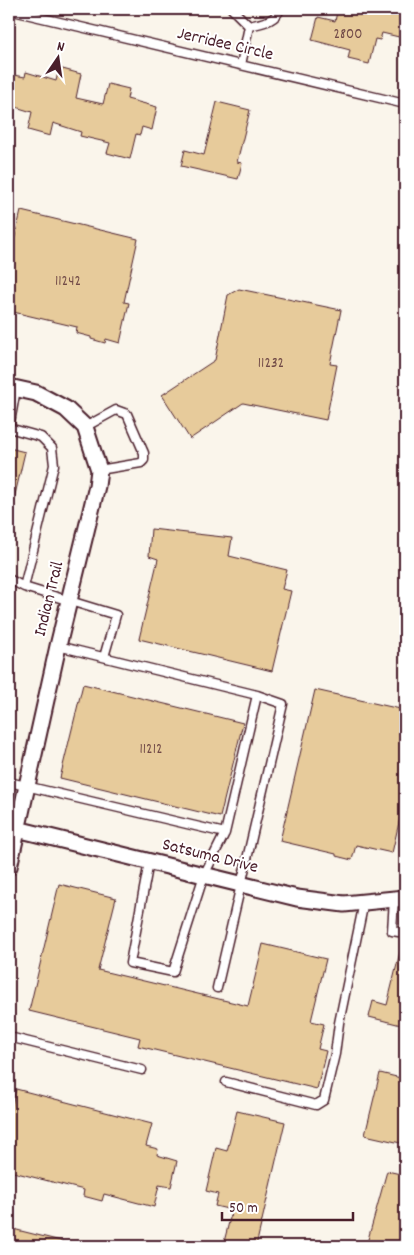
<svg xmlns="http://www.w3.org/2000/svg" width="414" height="1255" font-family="Dekko,sans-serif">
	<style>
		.building { fill: #e7cb9b; stroke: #4a1f2b }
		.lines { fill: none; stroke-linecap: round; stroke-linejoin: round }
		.lane-casing { stroke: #4a1f2b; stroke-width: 11 }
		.street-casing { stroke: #4a1f2b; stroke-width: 19 }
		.lane { stroke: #fff; stroke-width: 8 }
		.street { stroke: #fff; stroke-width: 15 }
		.labels { text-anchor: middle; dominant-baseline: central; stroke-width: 4; stroke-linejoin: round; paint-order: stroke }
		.number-label { font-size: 15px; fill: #714a47 }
		.street-label { font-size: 18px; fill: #4a1f2b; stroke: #fff }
	</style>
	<rect width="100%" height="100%" fill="#faf5eb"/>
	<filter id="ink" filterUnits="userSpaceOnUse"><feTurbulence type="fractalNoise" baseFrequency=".02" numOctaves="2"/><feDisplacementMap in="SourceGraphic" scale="10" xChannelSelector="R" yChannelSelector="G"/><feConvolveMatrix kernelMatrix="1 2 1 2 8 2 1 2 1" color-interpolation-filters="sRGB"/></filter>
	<g filter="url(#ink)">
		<path class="building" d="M 342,9 L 390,9 L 405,13 L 405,33 L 400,32 L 399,37 L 382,33 L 380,40 L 375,39 L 369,64 L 348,59 L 350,50 L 312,40 L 318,17 L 335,21 L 337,12 L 341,13 Z
			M 59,68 L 81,74 L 76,98 L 103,104 L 108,84 L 129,89 L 127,99 L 157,107 L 152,130 L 142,127 L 140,135 L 136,134 L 130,159 L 107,153 L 110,143 L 80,136 L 81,132 L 53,123 L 50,136 L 28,130 L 32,112 L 9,105 L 9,74 L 25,77 L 26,72 L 56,81 Z
			M 217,102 L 250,110 L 237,162 L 242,163 L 238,179 L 181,166 L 185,150 L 204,155 Z
			M 21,211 L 138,239 L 124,302 L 129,303 L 120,343 L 106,339 L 105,343 L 91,339 L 91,337 L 76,333 L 77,327 L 9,311 L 9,262 Z
			M 239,289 L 341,310 L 330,364 L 337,365 L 326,420 L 243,403 L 190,439 L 162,395 L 215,360 L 228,295 Z
			M 9,448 L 25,452 L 14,499 L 9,498 Z
			M 151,529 L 232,538 L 229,556 L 287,570 L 282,589 L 291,591 L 272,671 L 139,639 L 158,559 L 149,556 Z
			M 83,684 L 243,723 L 220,817 L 60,778 Z
			M 315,690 L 405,710 L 405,796 L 392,853 L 356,845 L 352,860 L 336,856 L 336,854 L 280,841 Z
			M 59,884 L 116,898 L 98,970 L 248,1006 L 263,944 L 326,959 L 311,1021 L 324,1024 L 318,1049 L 326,1051 L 317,1089 L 138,1046 L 140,1038 L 29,1011 Z
			M 400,952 L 405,953 L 405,1026 L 369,1017 L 373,1001 L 387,1005 Z
			M 380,1073 L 405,1079 L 405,1144 L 365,1135 Z
			M 16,1089 L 152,1124 L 146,1146 L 158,1149 L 157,1155 L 177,1161 L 171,1187 L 159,1185 L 154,1207 L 104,1194 L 102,1201 L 83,1196 L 84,1190 L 9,1171 L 9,1118 Z
			M 237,1111 L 285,1122 L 256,1246 L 223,1246 L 232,1210 L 215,1206 L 218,1194 L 206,1191 L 216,1148 L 227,1151 Z
			M 387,1171 L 405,1175 L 405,1246 L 380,1246 L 367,1243 Z
			M 9,1228 L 61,1241 L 60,1246 L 9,1246 Z"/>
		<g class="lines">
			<defs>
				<path id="lane" d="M 232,9 L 249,26 L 241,65
					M 9,10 L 405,104
					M 249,26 C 261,23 275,22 280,9
					M 16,389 L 9,428 L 41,437 L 52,448 L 54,465 L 24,587 L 116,615 L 104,657
					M 85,427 L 116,410 L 127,414 L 144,453 L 144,460 L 141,463 L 99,470
					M 9,579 L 24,587
					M 58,646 L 257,695 L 225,833
					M 9,782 L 225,833 L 204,875 L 173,972 L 130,963 L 149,862
					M 394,899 L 392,931 L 405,933
					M 217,988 L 283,704 L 257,695
					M 9,1037 L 142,1070
					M 226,1082 L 316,1105 L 324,1100 L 335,1054 L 339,1023 L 364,902"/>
				<path id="street" d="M 9,387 L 36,393 L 66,409 L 85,427 L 99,470 L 97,486 L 58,646 L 9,867
					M 9,827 L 297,898 L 344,904 L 405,898"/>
			</defs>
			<use href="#lane" class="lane-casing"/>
			<use href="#street" class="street-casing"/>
			<use href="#lane" class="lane"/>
			<use href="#street" class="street"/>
		</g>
	</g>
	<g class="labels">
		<g class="number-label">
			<text x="348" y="35">2800</text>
			<text x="68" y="282">11242</text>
			<text x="271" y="364">11232</text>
			<text x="151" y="750">11212</text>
		</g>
		<g class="street-label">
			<text transform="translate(225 45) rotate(13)">Jerridee Circle</text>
			<text transform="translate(50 599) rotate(-76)">Indian Trail</text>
			<text transform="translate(210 857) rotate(14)">Satsuma Drive</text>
		</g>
	</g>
	<rect width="414" height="1255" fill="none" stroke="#fff" stroke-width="30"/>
	<rect x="15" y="15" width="384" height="1225" fill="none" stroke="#4a1f2b" stroke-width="2" filter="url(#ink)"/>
	<g transform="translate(58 58) rotate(13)" stroke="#ffffff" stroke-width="4" paint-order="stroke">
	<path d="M0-4L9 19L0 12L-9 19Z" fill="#4a1f2b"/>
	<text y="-8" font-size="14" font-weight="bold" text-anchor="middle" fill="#4a1f2b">N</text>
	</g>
	<path d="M222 1212v8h131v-8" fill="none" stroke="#4a1f2b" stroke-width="2.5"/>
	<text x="229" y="1212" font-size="15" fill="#4a1f2b" stroke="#ffffff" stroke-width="4" paint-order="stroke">50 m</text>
</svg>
